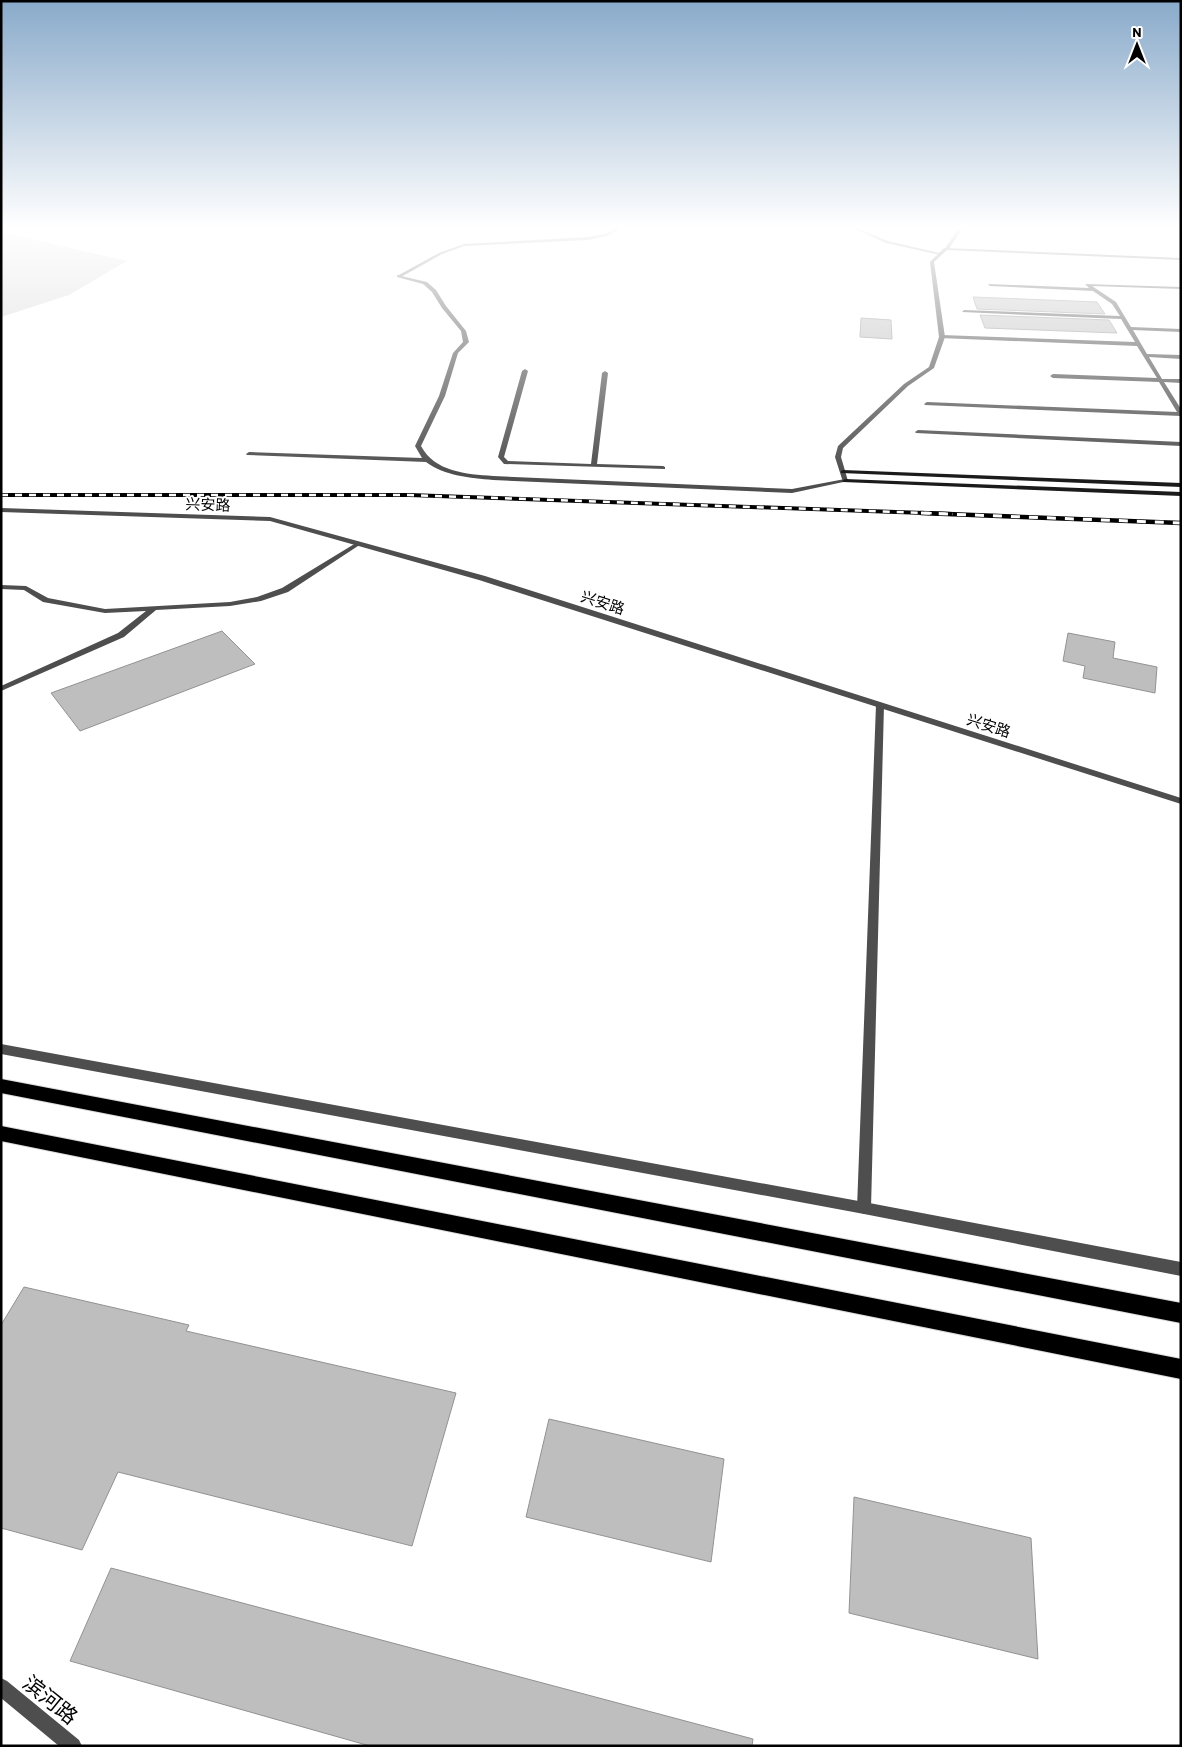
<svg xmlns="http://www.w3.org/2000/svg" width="1182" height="1747" font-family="Barlow,'Noto Sans SC',sans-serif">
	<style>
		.green { fill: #d5d5d5 }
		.building { fill: #bebebe; stroke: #929292 }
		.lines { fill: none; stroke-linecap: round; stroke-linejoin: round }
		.trunk-casing { stroke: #dbdbdb; stroke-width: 2 }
		.service { fill: #4e4e4e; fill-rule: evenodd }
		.minor { fill: #4e4e4e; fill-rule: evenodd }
		.tertiary { fill: #4e4e4e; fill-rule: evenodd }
		.secondary { fill: #1b1b1b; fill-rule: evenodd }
		.trunk { fill: #000; fill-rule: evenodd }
		.rail-far1-casing { stroke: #000; stroke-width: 4 }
		.rail-casing { stroke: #000; stroke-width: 4.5 }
		.rail-far1 { stroke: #fff; stroke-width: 2.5; stroke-dasharray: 7; stroke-linecap: butt }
		.rail { stroke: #fff; stroke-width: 3; stroke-dasharray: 9; stroke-linecap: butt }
		.labels { text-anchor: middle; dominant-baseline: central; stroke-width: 4; stroke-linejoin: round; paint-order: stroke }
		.far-street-label { font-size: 15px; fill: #000; stroke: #fff }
		.near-street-label { font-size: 21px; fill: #000; stroke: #fff }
	</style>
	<rect width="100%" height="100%" fill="#fff"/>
	<path class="green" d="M 1,232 L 127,261 L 69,295 L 1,317 Z"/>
	<path class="building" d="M 973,297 L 1097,302 L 1105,314 L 977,309 Z
		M 980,315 L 1109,320 L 1117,333 L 985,328 Z
		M 861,318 L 891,320 L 892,339 L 860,337 Z
		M 222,631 L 255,664 L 80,731 L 51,693 Z
		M 1068,633 L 1115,642 L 1113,658 L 1157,667 L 1155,693 L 1083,678 L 1085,666 L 1063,661 Z
		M 24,1287 L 189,1325 L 186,1331 L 456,1393 L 412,1546 L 118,1472 L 82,1550 L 1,1528 L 1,1325 Z
		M 549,1419 L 724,1459 L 711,1562 L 526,1517 Z
		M 854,1497 L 1031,1538 L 1038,1659 L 849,1613 Z
		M 111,1568 L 753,1739 L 752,1746 L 370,1746 L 70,1661 Z"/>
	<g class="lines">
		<defs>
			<path id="trunk" d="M 1,1079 L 1181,1303 L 1181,1323 L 1,1093 Z
				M 1,1126 L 1181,1359 L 1181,1379 L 1,1141 Z"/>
		</defs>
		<use href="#trunk" class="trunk-casing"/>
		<path class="service" d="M 615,229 L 620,229 L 607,236 L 588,240 L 464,246 L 442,254 L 401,277 L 397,276 L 439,253 L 464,244 L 588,237 L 604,234 Z"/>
		<path class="minor" d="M 854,229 L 859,229 L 888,241 L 943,254 L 941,255 L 886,243 Z
			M 958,229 L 962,229 L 948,250 L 944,250 Z
			M 397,275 L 427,282 L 436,290 L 446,306 L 466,331 L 469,342 L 458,353 L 445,396 L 421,446 C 435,472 466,474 493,476 L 792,489 L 845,479 L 848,481 L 792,493 L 493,480 C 470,478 445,476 426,462 L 247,455 L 246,454 L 249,452 L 422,458 L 415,446 L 439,396 L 453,353 L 463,342 L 461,331 L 442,308 L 432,292 L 423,284 L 397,277 Z
			M 988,284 L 1089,288 L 1085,284 L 1181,287 L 1181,289 L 1092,286 L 1116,302 L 1131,327 L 1181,329 L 1181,332 L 1133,330 L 1147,354 L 1181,355 L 1181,359 L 1149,357 L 1162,379 L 1181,379 L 1181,383 L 1164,382 L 1181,409 L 1181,416 L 925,405 L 924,404 L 927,402 L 1177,412 L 1159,382 L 1053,378 L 1050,376 L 1053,374 L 1157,378 L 1137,346 L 940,338 L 942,335 L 1135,342 L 1121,319 L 962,312 L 964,310 L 1120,316 L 1112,304 L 1093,291 L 990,286 Z
			M 525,369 L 528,371 L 504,457 L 508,461 L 591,464 L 602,373 L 605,371 L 608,373 L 597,464 L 663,466 L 665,467 L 665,469 L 504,464 L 498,457 L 522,371 Z
			M 918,430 L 1181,442 L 1181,446 L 916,433 L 915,432 Z
			M 356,543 L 361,544 L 288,592 L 261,601 L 230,606 L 156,610 L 124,637 L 1,691 L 1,686 L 118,633 L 146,611 L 105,613 L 43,602 L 24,590 L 1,589 L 1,585 L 26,586 L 48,598 L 105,609 L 230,602 L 257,597 L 282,588 Z
			M 880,702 L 884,705 L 871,1208 L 869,1212 L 864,1214 L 859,1212 L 857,1208 L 876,705 Z"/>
		<path class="tertiary" d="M 944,248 L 1181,258 L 1181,260 L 947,250 L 934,262 L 945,337 L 934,368 L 908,386 L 843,448 L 841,457 L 848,481 L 843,482 L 835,457 L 838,446 L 904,384 L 929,367 L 939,337 L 930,262 Z
			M 1,508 L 270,517 L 485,576 L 1181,798 L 1181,804 L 479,580 L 270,521 L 1,512 Z
			M 1,1044 L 864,1202 L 1181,1262 L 1181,1276 L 864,1214 L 1,1054 Z
			M 1,1678 L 7,1681 L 79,1740 L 82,1746 L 59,1746 L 1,1698 Z"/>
		<path class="secondary" d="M 843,470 L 1181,483 L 1181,487 L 841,473 L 841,471 Z
			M 845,479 L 1181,492 L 1181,496 L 843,482 L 842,481 Z"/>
		<use href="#trunk" class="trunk"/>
		<defs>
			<path id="rail-far1" d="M 1,495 L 409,495 L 953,514"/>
			<path id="rail" d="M 921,513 L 1181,523"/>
		</defs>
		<use href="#rail-far1" class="rail-far1-casing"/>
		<use href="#rail" class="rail-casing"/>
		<use href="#rail-far1" class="rail-far1"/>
		<use href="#rail" class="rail"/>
	</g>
	<linearGradient id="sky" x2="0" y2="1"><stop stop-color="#89aaca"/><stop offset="0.48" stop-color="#fff"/><stop offset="1" stop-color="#fff" stop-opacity="0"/></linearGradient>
	<rect width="1182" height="473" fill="url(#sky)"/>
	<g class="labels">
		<g class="far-street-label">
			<text transform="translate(208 504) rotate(2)">兴安路</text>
			<text transform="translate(603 602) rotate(18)">兴安路</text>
			<text transform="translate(989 725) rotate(18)">兴安路</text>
		</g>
		<g class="near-street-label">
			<text transform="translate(51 1699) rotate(39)">滨河路</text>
		</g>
	</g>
	<rect width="1182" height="1747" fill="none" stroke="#000000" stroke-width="5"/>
	<g transform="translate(1137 45)" stroke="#ffffff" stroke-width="4" paint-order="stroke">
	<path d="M0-4L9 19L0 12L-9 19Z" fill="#000000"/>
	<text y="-8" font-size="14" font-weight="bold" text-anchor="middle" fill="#000000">N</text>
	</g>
</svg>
